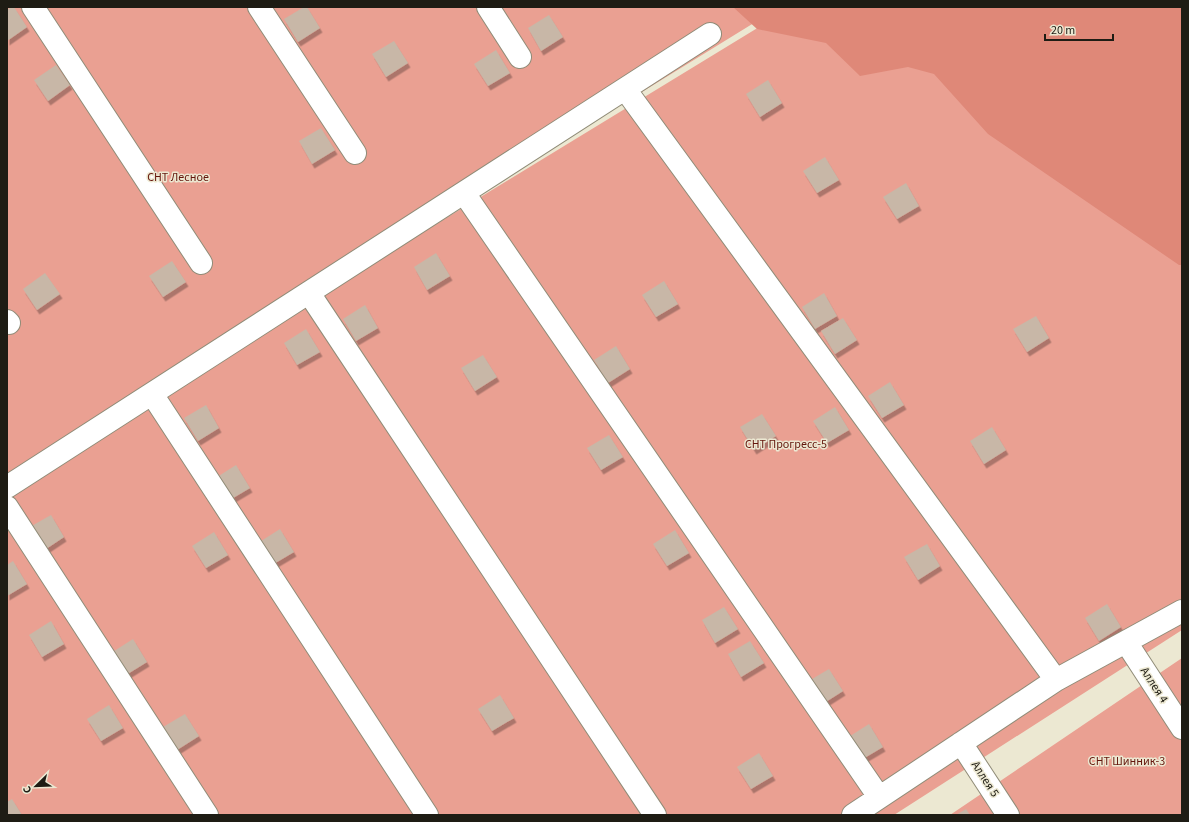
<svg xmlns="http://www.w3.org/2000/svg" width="1189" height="822" font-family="'Source Sans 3',sans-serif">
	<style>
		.green { fill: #eaa092 }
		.forest { fill: #df8878 }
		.building { fill: #c8b7a7; filter: url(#shadow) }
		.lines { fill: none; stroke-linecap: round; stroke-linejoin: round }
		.minor-casing { stroke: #908c78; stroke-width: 24 }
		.minor { stroke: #fff; stroke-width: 22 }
		.labels { text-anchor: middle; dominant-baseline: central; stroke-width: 3; stroke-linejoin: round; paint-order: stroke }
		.park-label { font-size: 12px; fill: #64160c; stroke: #ece8d2 }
		.street-label { font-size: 12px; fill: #1e1c14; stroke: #ece8d2 }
	</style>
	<defs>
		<filter id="shadow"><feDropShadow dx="2.5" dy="4.5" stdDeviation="0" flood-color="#0004"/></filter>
	</defs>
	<rect width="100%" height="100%" fill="#ece8d2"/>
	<path class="green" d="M 7,7 L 780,7 L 7,483 Z
		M 792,7 L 1182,7 L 1182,630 L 894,815 L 7,815 L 7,486 Z
		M 1182,658 L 1182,815 L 950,815 Z"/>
	<path class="forest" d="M 733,7 L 1182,7 L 1182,265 L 1179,265 L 988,134 L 934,74 L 908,67 L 860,76 L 826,43 L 757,29 Z"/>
	<path class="building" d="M 11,7 L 14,7 L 27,27 L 7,41 L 7,10 Z
		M 304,7 L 307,7 L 320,28 L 298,42 L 284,19 Z
		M 549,15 L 563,37 L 541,51 L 528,28 Z
		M 394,41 L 408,63 L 386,77 L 372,54 Z
		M 496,50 L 510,73 L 488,86 L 474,64 Z
		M 56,65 L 70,85 L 48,101 L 34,80 Z
		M 768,80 L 782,103 L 760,117 L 746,94 Z
		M 321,128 L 335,150 L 312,164 L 299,141 Z
		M 825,157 L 839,180 L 817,193 L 803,171 Z
		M 906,183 L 919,206 L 897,219 L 883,197 Z
		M 436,253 L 450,276 L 427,290 L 414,267 Z
		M 172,261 L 186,282 L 163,297 L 149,276 Z
		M 45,273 L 60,294 L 37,310 L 23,289 Z
		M 664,281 L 678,304 L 656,317 L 642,295 Z
		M 824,293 L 837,316 L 815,329 L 802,307 Z
		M 365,305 L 378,328 L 356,341 L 343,319 Z
		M 1036,316 L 1049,338 L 1027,352 L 1013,329 Z
		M 843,318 L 857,340 L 835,354 L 821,331 Z
		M 306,329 L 320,352 L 297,365 L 284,343 Z
		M 616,346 L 630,369 L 608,383 L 594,360 Z
		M 483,355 L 497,377 L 475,391 L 461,368 Z
		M 890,382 L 904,405 L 882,418 L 868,396 Z
		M 206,405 L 219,428 L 198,441 L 184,418 Z
		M 835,407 L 849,430 L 827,443 L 813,421 Z
		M 762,414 L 776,436 L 754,450 L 740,427 Z
		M 992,427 L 1006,450 L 984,464 L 970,441 Z
		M 609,435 L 623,457 L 601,470 L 587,448 Z
		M 236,465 L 250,488 L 228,501 L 214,479 Z
		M 51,515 L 64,537 L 43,551 L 28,528 Z
		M 280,529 L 294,552 L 272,565 L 258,543 Z
		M 675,530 L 689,553 L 667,566 L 653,544 Z
		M 214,532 L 228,555 L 206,568 L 192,546 Z
		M 927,544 L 940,566 L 918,580 L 904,557 Z
		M 13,561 L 27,584 L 7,596 L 7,565 Z
		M 1107,604 L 1121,627 L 1099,641 L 1085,618 Z
		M 724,607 L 738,629 L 715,643 L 702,620 Z
		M 51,621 L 64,644 L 42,657 L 29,635 Z
		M 133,639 L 147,662 L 126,675 L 111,653 Z
		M 750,641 L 764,663 L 741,677 L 728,654 Z
		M 829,669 L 843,691 L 821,705 L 807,682 Z
		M 500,695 L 514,718 L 492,731 L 478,709 Z
		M 109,705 L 123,728 L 101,741 L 87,719 Z
		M 185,714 L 199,736 L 177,750 L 163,727 Z
		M 869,724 L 883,747 L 861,760 L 847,738 Z
		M 759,753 L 773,776 L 751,789 L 737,767 Z
		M 12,799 L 22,815 L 7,815 L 7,802 Z
		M 966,809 L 970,815 L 956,815 Z"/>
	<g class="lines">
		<defs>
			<path id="minor" d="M 33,7 L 201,263
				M 259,7 L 355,153
				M 488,7 L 520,57
				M 625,89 L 1056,680
				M 464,193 L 879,797
				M 309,293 L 655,815
				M 7,321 L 9,323
				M 152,394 L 427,815
				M 7,487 L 710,34
				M 7,507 L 207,815
				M 1126,642 L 1182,728
				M 961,743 L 1008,815
				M 853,815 L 1056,680 L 1182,611"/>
		</defs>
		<use href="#minor" class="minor-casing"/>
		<use href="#minor" class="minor"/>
	</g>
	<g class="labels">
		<g class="park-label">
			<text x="178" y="177">СНТ Лесное</text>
			<text x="786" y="444">СНТ Прогресс-5</text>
			<text x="1127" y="761">СНТ Шинник-3</text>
		</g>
		<g class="street-label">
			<text transform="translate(1154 685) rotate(57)">Аллея 4</text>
			<text transform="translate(985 779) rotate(57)">Аллея 5</text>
		</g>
	</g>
	<rect width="1189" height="822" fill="none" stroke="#1e1c14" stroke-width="16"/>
	<g transform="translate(36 786) rotate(247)" stroke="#ece8d2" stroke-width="3" paint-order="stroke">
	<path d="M0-3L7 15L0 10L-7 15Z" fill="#1e1c14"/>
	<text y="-6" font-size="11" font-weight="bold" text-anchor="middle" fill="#1e1c14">С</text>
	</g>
	<path d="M1045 34v6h68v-6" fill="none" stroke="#1e1c14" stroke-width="2"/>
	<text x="1051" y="34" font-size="12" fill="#1e1c14" stroke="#ece8d2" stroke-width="3" paint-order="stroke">20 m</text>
</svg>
